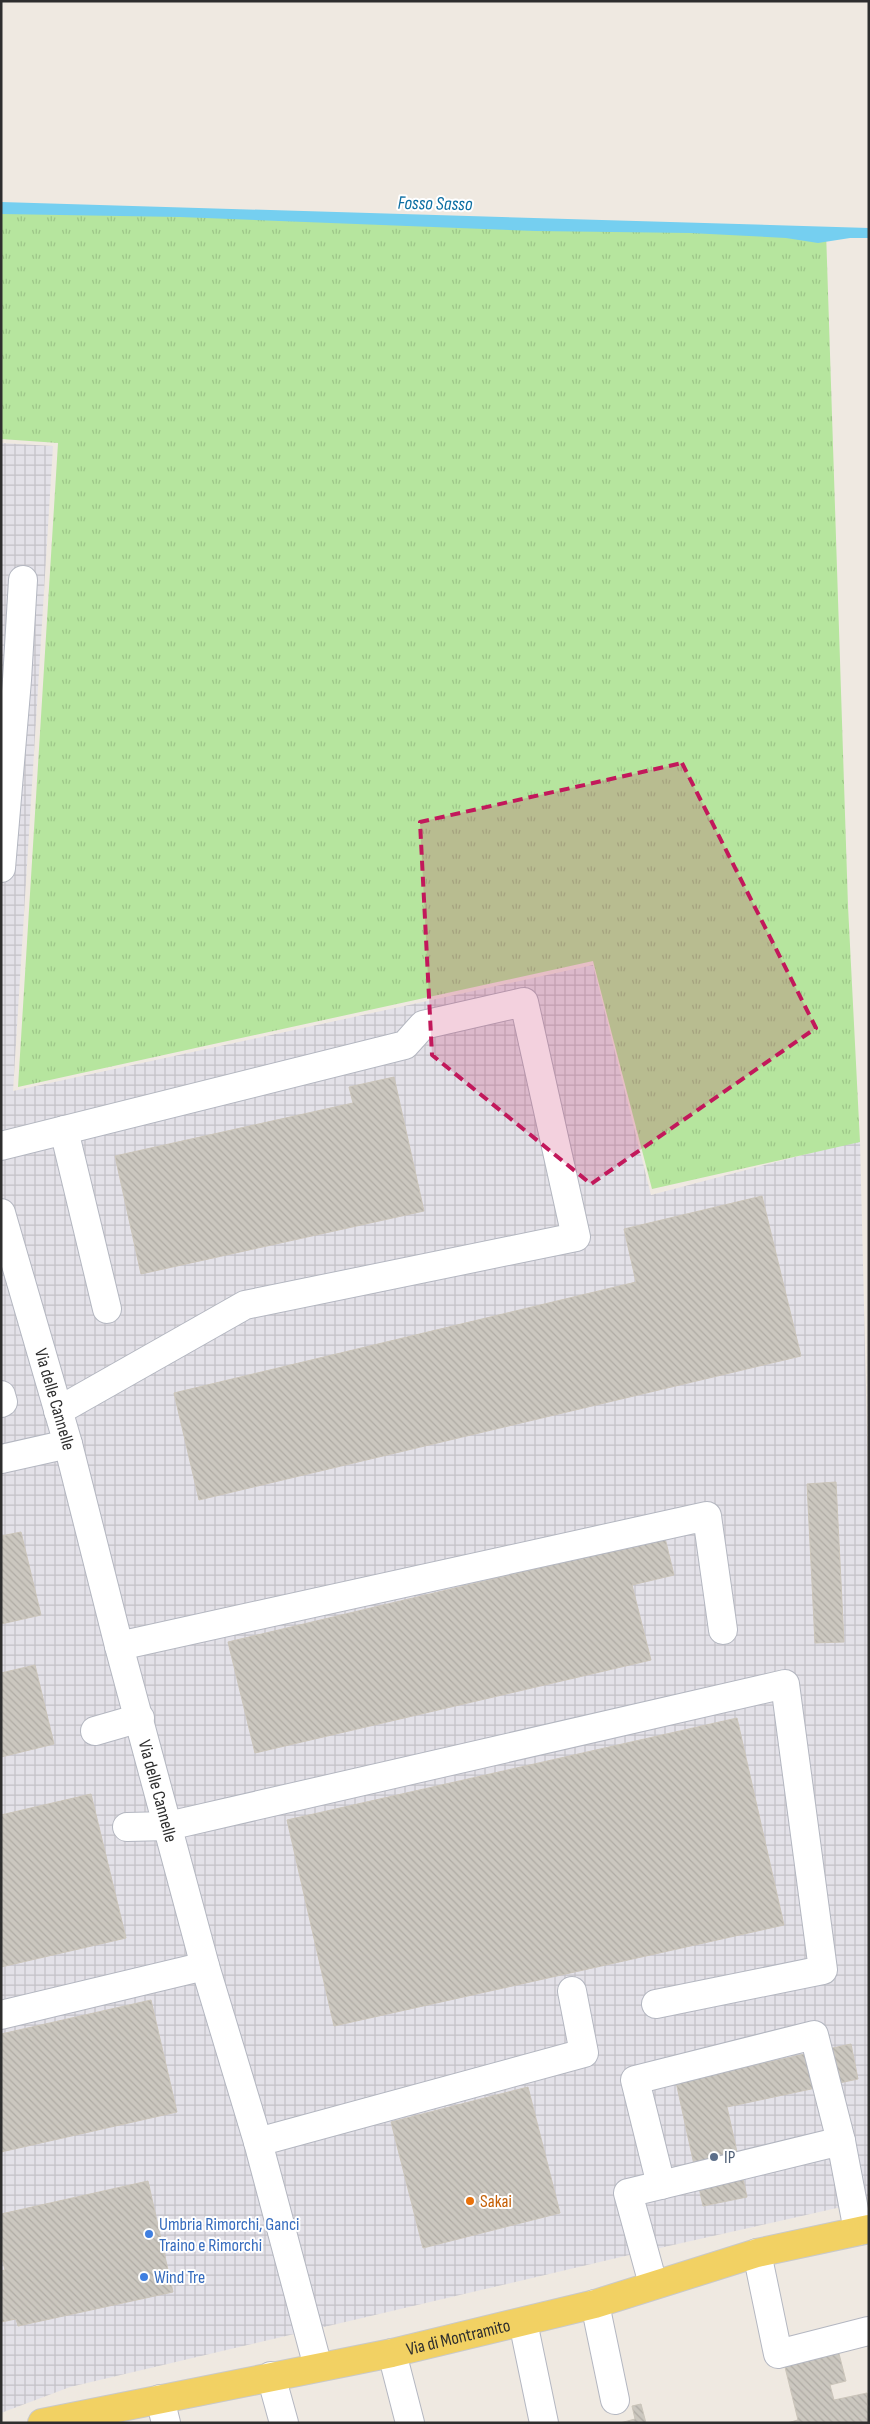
<svg xmlns="http://www.w3.org/2000/svg" width="870" height="2424" font-family="'Sofia Sans Condensed',sans-serif">
	<style>
		.industrial { fill: url(#industrial-grid) }
		.grass { fill: url(#grass-tufts) }
		.water { fill: #75cff0 }
		.building { fill: url(#building-back-hatch); stroke: #cbc5ba }
		.lines { fill: none; stroke-linecap: round; stroke-linejoin: round }
		.minor-casing { stroke: #b4b7c1; stroke-width: 30 }
		.major-casing { stroke: #c9c9c9; stroke-width: 30 }
		.minor { stroke: #fff; stroke-width: 28 }
		.major { stroke: #f2d163; stroke-width: 28 }
		.marked { fill: #c2185b; fill-opacity: 0.2; stroke: #c2185b; stroke-width: 4; stroke-dasharray: 10 6; stroke-linejoin: round }
		.service-dot { fill: #5c6f8a; stroke: #fff; stroke-width: 2 }
		.food-dot { fill: #e8710a; stroke: #fff; stroke-width: 2 }
		.shop-dot { fill: #3f7fe0; stroke: #fff; stroke-width: 2 }
		.labels { text-anchor: middle; dominant-baseline: central; stroke-width: 4; stroke-linejoin: round; paint-order: stroke }
		.street-label { font-size: 18px; fill: #2e2e2e; stroke: #fff }
		.service-label { font-size: 18px; fill: #4e5e75; stroke: #fff; text-anchor: start }
		.food-label { font-size: 18px; fill: #c56008; stroke: #fff; text-anchor: start }
		.shop-label { font-size: 18px; fill: #366cbe; stroke: #fff; text-anchor: start }
		.water-label { font-size: 19px; font-style: italic; fill: #0d6fa3; stroke: #fff }
	</style>
	<defs>
		<pattern id="industrial-grid" width="8" height="8" patternUnits="userSpaceOnUse" patternTransform="scale(1.25)"><rect width="8" height="8" fill="#e3e1e8"/><path d="M0 4h8M4 0v8" fill="none" stroke="#c3c1c7"/></pattern>
		<pattern id="grass-tufts" width="24" height="20" patternUnits="userSpaceOnUse" patternTransform="scale(1.25)"><rect width="24" height="20" fill="#b6e59e"/><path d="M3 7l-1-3M5 7V3M7 7l1-3M15 17l-1-3M17 17v-4M19 17l1-3" fill="none" stroke="#9dc588"/></pattern>
		<pattern id="building-back-hatch" width="6" height="6" patternUnits="userSpaceOnUse" patternTransform="scale(1.25)"><rect width="6" height="6" fill="#cbc7bf"/><path d="M-1 5l2 2M0 0l6 6M5-1l2 2" fill="none" stroke="#afaba4"/></pattern>
	</defs>
	<rect width="100%" height="100%" fill="#efe9e1"/>
	<path class="industrial" d="M 1,443 L 53,446 L 13,1091 L 593,965 L 651,1195 L 860,1140 L 869,1516 L 869,2196 L 859,2203 L 642,2252 L 70,2387 L 1,2413 Z"/>
	<path class="grass" d="M 1,212 L 826,231 L 848,906 L 860,1142 L 652,1189 L 593,961 L 18,1087 L 58,443 L 1,439 Z"/>
	<path class="water" d="M 1,202 L 869,228 L 869,238 L 850,238 L 818,243 L 786,238 L 690,233 L 536,231 L 180,217 L 1,214 Z"/>
	<path class="building" d="M 394,1077 L 424,1211 L 141,1274 L 115,1156 L 353,1103 L 349,1087 Z
		M 762,1196 L 801,1356 L 199,1500 L 174,1393 L 636,1282 L 624,1229 Z
		M 836,1482 L 844,1642 L 815,1643 L 807,1484 Z
		M 21,1532 L 41,1615 L 1,1624 L 1,1536 Z
		M 665,1538 L 674,1575 L 632,1585 L 651,1660 L 255,1753 L 228,1642 Z
		M 35,1665 L 54,1744 L 1,1757 L 1,1673 Z
		M 737,1718 L 784,1925 L 334,2026 L 287,1820 Z
		M 91,1794 L 126,1938 L 1,1967 L 1,1815 Z
		M 151,2000 L 177,2112 L 1,2152 L 1,2034 Z
		M 851,2044 L 858,2079 L 727,2107 L 747,2197 L 703,2206 L 676,2082 Z
		M 528,2087 L 560,2213 L 423,2248 L 391,2122 Z
		M 148,2181 L 173,2292 L 18,2326 L 16,2319 L 1,2322 L 1,2271 L 5,2270 L 1,2254 L 1,2214 Z
		M 837,2346 L 846,2381 L 830,2385 L 834,2400 L 867,2393 L 869,2423 L 787,2423 L 798,2420 L 783,2359 Z
		M 641,2404 L 646,2423 L 620,2423 L 635,2419 L 632,2406 Z"/>
	<g class="lines">
		<defs>
			<g id="minor">
				<path d="M 1,868 L 17,680 L 23,580"/>
				<path d="M 64,1130 L 107,1309"/>
				<path d="M 1,1146 L 405,1045 L 423,1025 L 524,1002 L 576,1237 L 245,1305 L 58,1411"/>
				<path id="s1" d="M 1,1213 L 68,1444 L 119,1646 L 205,1966 L 258,2142 L 318,2367"/>
				<path d="M 1,1395 L 3,1402 L 1,1403"/>
				<path d="M 1,1459 L 68,1444"/>
				<path d="M 119,1646 L 707,1516 L 723,1630"/>
				<path d="M 95,1731 L 140,1718"/>
				<path d="M 127,1827 L 168,1826 L 785,1684 L 823,1970 L 656,2004"/>
				<path d="M 1,2015 L 205,1966"/>
				<path d="M 258,2142 L 584,2053 L 572,1991"/>
				<path d="M 661,2185 L 635,2080 L 814,2035 L 841,2141"/>
				<path d="M 757,2253 L 778,2354 L 868,2331"/>
				<path d="M 653,2284 L 628,2193 L 841,2141 L 858,2231"/>
				<path d="M 595,2304 L 615,2400"/>
				<path d="M 523,2322 L 544,2423"/>
				<path d="M 392,2353 L 410,2423"/>
				<path d="M 271,2376 L 284,2423"/>
				<path d="M 160,2399 L 166,2423"/>
			</g>
			<g id="major">
				<path id="s2" d="M 42,2423 L 392,2353 L 595,2304 L 757,2253 L 869,2229"/>
			</g>
		</defs>
		<use href="#minor" class="minor-casing"/>
		<use href="#major" class="major-casing"/>
		<use href="#minor" class="minor"/>
		<use href="#major" class="major"/>
	</g>
	<path class="marked" d="M 682,763 L 816,1028 L 591,1184 L 432,1055 L 420,822 Z"/>
	<circle class="service-dot" cx="714" cy="2157" r="5"/>
	<circle class="food-dot" cx="470" cy="2201" r="5"/>
	<g class="shop-dot">
		<circle cx="149" cy="2234" r="5"/>
		<circle cx="144" cy="2277" r="5"/>
	</g>
	<g class="labels">
		<g class="street-label">
			<text stroke="none"><textPath href="#s1" startOffset="194">Via delle Cannelle</textPath></text>
			<text stroke="none"><textPath href="#s1" startOffset="599">Via delle Cannelle</textPath></text>
			<text stroke="none"><textPath href="#s2" startOffset="425">Via di Montramito</textPath></text>
		</g>
		<g class="service-label">
			<text x="724" y="2157">IP</text>
		</g>
		<g class="food-label">
			<text x="480" y="2201">Sakai</text>
		</g>
		<g class="shop-label">
			<text x="159" y="2224">Umbria Rimorchi, Ganci<tspan x="159" dy="21">Traino e Rimorchi</tspan></text>
			<text x="154" y="2277">Wind Tre</text>
		</g>
		<g class="water-label">
			<text transform="translate(435 204) rotate(1)">Fosso Sasso</text>
		</g>
	</g>
	<rect width="870" height="2424" fill="none" stroke="#2e2e2e" stroke-width="5"/>
</svg>
